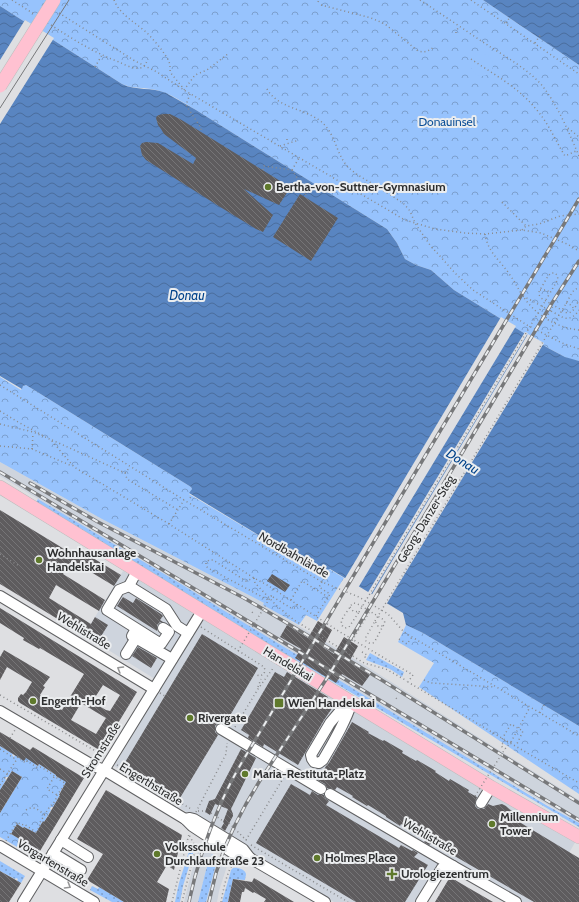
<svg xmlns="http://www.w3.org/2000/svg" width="579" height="902" font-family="Cabin,sans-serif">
<defs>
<pattern id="grass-dots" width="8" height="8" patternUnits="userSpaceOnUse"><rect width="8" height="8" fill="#97c3fd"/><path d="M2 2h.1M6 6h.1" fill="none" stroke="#7c9fcd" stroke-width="1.8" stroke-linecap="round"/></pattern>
<pattern id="park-crowns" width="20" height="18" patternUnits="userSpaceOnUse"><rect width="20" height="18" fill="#97c3fd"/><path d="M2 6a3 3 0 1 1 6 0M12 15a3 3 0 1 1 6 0" fill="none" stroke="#7c9fcd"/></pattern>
<pattern id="water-waves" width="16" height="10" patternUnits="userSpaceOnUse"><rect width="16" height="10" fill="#5985c1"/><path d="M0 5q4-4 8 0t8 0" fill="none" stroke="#4a6d9d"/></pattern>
<pattern id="building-back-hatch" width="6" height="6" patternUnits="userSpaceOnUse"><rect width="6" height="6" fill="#5e5c5e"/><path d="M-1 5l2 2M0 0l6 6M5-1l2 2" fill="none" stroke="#767577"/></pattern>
</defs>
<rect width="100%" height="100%" fill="#dedfe2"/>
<g fill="#ced4dd">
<path d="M0 462 102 519 264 603V605L366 666 467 730 579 800V823L462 754 0 476Z"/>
<path d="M123 571 577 839 541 902H520L444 858 416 902H334L218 832 114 766 163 684 84 635Z"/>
<path d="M200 846 212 854 206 870 198 902H184L192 870Z"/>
<path d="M218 857 228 863 219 891 217 902H206Z"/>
</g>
<g fill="url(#grass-dots)">
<path d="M38 499 181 584 223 610 546 805 579 823V827L272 646 36 502Z"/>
<path d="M370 653 404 672 402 677 390 669 366 660Z"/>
<path d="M191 845 193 847 194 850 183 886 180 902H175L179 883Z"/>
<path d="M212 854 218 857 206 902H198L206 870Z"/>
<path d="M0 861 25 876 21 883 17 881 18 879 16 878 15 879 0 871Z"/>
<path d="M63 862 79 874 76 878 77 881 79 882 78 883 57 871Z"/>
<path d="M233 868C237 867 245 869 246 874 246 876 245 878 245 880L233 879 228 902H222L230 874 231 870Z"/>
<path d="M92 886 98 889 99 887 124 902H112L90 890Z"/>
</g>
<g fill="url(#park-crowns)">
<path d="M0 0H483L579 65V361L572 360 565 357 548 348 454 290 431 270 416 265 405 259 397 243 387 229 196 110C184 103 170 93 156 90 144 87 133 89 122 84L0 6Z"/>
<path d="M0 377 21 390 23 386 26 385 191 487 192 489 189 494 316 570 329 569 344 578 317 621 306 615 299 625 263 605 264 603 102 519 0 462Z"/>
<path d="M406 625 423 633 579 726V794L419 687 434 663 398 642Z"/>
<path d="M0 746 13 754 12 755 14 757 15 755 26 757 36 763 35 764 38 766 39 764 56 775V776L58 778 59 776 67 781 59 794 60 795 53 807H51L50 809 51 810 44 822H42L37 834 24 827 23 828 17 824 11 834 40 851 36 858 0 837V813L22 777 12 771 8 777H6L5 779 6 780 0 790Z"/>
</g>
<circle fill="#97c3fd" cx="482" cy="65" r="11"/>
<g fill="url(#water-waves)">
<path d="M483 0H579V65Z"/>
<path d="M0 6 122 84C136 91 152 87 166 93L196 110 387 229 397 243 405 259 416 265 431 270 454 290 548 348 565 357 579 361V726L423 633 406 625 403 613 330 569 316 572V570L189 493 192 489 191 487 26 385 23 386 22 389 0 376Z"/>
</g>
<g fill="#dedfe2">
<path d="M25 20 54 38 0 124V60Z"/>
<path d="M501 317 516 326 358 588 344 580Z"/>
<path d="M525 332 528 333 370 596 367 594Z"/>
<path d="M528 334 544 343 386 605 371 596Z"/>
</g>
<g fill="url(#building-back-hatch)" fill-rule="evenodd">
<path d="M163 114H170L180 119 285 184 290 188 279 205 244 189 273 215 263 232 256 229 217 205 146 160 142 155 140 146 142 143 146 142 158 143 193 164 196 158 164 134 161 129 158 125 156 118 157 116 159 115Z"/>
<path d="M300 194 338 218 311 261 273 237Z"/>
<path d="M0 510 79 558 83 552 121 575 114 586 76 563V564L71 562 63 574 105 600 99 611 56 585 49 598 91 624 95 617 108 625 100 638 87 630 84 635 0 584Z"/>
<path d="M272 574 290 585 285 592 267 581Z"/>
<path d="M123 597 133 603 136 598 161 614 163 616 160 620 163 622H160L157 625V631L117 606Z"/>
<path d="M0 608 137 692 101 751 20 703 18 701V698L21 694 23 695 26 692 32 682 7 667 0 680V657L4 650 50 677 43 686 45 687 40 695 48 700V701L62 710 84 674 40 648 39 649 23 640 24 638 0 623ZM103 685 120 695 110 711 106 710 92 702ZM81 703 106 718 96 734 71 720Z"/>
<path d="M318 621 332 630 323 647 334 654 344 637 358 646 349 662 370 675 362 686 342 674 336 683 295 658 301 649 280 637 287 625 308 638Z"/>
<path d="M202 634 258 668 225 724 222 723H218L215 726V732L218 735 180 798 124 764Z"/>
<path d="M138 647 157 658 151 668 132 656Z"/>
<path d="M275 672 284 677 287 672 328 697 325 702 333 707 324 720 298 765 264 744 263 747 248 738 249 735 241 730Z"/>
<path d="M352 722 369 732 368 733 383 741 384 740 403 751 402 753 416 761 417 760 436 771 435 772 449 781 450 779 469 790 468 792 477 797 475 803V806L478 809H484L488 804 493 806 497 805 502 804 506 806 513 812 516 820 579 858V902H534L432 843 429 845 424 842 426 840 419 836 420 835 401 824 400 826 386 817V816L368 805 367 806 352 797 353 796 337 787 335 790 330 788H327L325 784 318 780 320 777 326 766 329 763Z"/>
<path d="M0 732 30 750 33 747 84 778 40 851 11 834 17 824 23 828 24 827 36 833 43 821 44 822 48 816 60 795H59L66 782 56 776V775L39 764 38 766 26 758 24 761 0 746Z"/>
<path d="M241 749 256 758 231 809 233 814V816L225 831 221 828 224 823 223 822 228 809 215 804 210 815 205 812 209 801 215 799Z"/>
<path d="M12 771 22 777 0 813V790Z"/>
<path d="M291 784 310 795 312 791 318 795H324L325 798 329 801 326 805 399 848 401 845 412 851 413 850 418 853 414 857 428 865 405 902H356L256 843Z"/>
<path d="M106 790 182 835 174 870 167 865 157 882 169 889 166 902H124L87 880 103 854 77 839Z"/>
<path d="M0 871 21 883 9 902H0Z"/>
<path d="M450 877 467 887 493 902H435Z"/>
<path d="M254 878 294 902H264L266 899 254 892 253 893 245 888 244 892H242L240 902H228L233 879 252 882Z"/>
</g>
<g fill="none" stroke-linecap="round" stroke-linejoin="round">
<defs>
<g id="minor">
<path d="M137 571 129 586 166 609 177 626 188 633"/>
<path d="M129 586 119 590 107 610 161 644 169 632 163 628"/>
<path d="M0 596 154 689"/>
<path d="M136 629 132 636 172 659"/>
<path d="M126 654 136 638"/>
<path d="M352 702C345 723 334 741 323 760L319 763 314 762 312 759 311 755 330 723 341 710Z"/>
<path d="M0 711 94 766 104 770 185 819 192 826 239 857 243 858H250"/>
<path d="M221 729 321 789"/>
<path d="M330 794 453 866 516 902"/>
<path d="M481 803 491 787"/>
<path d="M185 819 190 818 194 819 243 849 250 858 325 902"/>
<path d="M61 840 88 857"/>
<path d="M0 846 94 902"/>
<path d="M53 853 81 870"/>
<path d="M23 902 202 611"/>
<path d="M421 902 442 868 447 865 453 866"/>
</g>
<path id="major" d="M0 487 279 658 491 787 579 837"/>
</defs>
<use href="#minor" stroke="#606163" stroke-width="12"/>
<use href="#major" stroke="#bcbcbc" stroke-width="14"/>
<g stroke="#8a8b8d" stroke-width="1.5" stroke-dasharray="1 3" stroke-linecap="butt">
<path d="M12 0 34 14"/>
<path d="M114 0C120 15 135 22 147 33 152 38 157 44 161 49 167 58 171 61 170 72L183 88"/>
<path d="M420 0C443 15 466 31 489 46 506 57 531 71 544 88 559 108 569 133 579 156"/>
<path d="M471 0 579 74"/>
<path d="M318 2 319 0"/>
<path d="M321 5 371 18 385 24 418 51C425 53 428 51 434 47"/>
<path d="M59 13 135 61 157 72 184 90 405 220 435 229 465 233 485 234 522 230 541 233 567 244 579 251"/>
<path d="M506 23 510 17"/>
<path d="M51 25C74 40 93 52 119 62 125 65 133 69 140 68 145 67 146 63 148 59"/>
<path d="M456 33V32L459 26"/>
<path d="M535 43 541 34"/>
<path d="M471 59C493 74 518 87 535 108 548 122 555 140 565 156L576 151"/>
<path d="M95 67 102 55"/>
<path d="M267 89C278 108 302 108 319 120 336 132 335 153 348 167 354 173 361 177 368 181 380 189 393 196 404 204L410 211 415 223 421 232 430 245 455 273 473 290 527 325 562 343 579 349"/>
<path d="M184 90 195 75 207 70 229 53"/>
<path d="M190 94 186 105 201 128V131"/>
<path d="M568 128 579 137"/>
<path d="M287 139V143"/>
<path d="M280 146 299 140"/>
<path d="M263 170 264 166 292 170"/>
<path d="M292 170 306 192 305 197"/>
<path d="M292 170 299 158"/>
<path d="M502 202 526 226"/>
<path d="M522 230 526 226 539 224 560 216 579 214"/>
<path d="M485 234C488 253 500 260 510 275 515 282 518 289 523 296 535 315 557 328 579 330"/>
<path d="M540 290H547L550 293 558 279 557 275 555 273H551L548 276 540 290C538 293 539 295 541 298L567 313C574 313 576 305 579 300"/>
<path d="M523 296 564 318C571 319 575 316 579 310"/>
<path d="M567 302C570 297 572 289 579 288"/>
<path d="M566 303 571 305 574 309"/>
<path d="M546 318 553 306"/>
<path d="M0 385 184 500 322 582 359 597 388 614 404 632 412 637 579 736"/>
<path d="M0 411 18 422 51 440 74 467 169 524 254 578 267 585 340 632 413 675 408 682 505 740 579 783"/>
<path d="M0 424 33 432 45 437"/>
<path d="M52 440 125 473 127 479 178 510"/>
<path d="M0 446 32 449 72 466"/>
<path d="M32 449 33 433"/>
<path d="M125 473 130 467"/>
<path d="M190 498 192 495"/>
<path d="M169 524 184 500"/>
<path d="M258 539 260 536"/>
<path d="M0 554 19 566"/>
<path d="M296 563 298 560"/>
<path d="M254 578 255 583 276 605 294 620 364 663 386 669 407 681"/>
<path d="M254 578 246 581 213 560H209L206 563V566L208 568 268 600"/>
<path d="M273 597 291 608H295L297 604"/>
<path d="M291 600 302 581 328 597"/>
<path d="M350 607 353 611 359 612 349 627 345 628C336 623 346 614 350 607L352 604 354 603 360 605 384 620C385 622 385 624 383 626L375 641 373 643H369L366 641V637L375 621 378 626H383"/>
<path d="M252 612 254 614"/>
<path d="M316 616 330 594 319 587 322 582"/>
<path d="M201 627 264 667 265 670 264 674 260 676 257 675"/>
<path d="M323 627 326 623"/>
<path d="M399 639 407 644 412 637"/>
<path d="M350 644 370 611"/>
<path d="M362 652 367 655 365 657 364 656"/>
<path d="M424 680 431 683 495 687"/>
<path d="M258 687 261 679"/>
<path d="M160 693 165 696"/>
<path d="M0 695 104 756"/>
<path d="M396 698 398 700"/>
<path d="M540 713 544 705"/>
<path d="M235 727 258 689 274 667"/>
<path d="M10 738 15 730"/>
<path d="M502 739 511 724 523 731 516 746"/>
<path d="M505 740 501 746 505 749"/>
<path d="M511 742 530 707"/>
<path d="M0 749 14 758 17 757 26 763 27 761 38 768 41 767C50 772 56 778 65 783 63 788 60 791 57 795V797L53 804 50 806 39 824 40 826 36 832 24 824 22 825 17 822 6 841"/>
<path d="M117 765 191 809"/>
<path d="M0 769 8 774"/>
<path d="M54 777 47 789 57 795"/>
<path d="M0 785 17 759"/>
<path d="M26 810C34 805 38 810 45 815"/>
<path d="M198 811H205"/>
<path d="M196 812 226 754 227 743"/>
<path d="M211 813 223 821"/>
<path d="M229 823 246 840 284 777"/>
<path d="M440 840 445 844"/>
<path d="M251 845 348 902"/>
<path d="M172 902 189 834"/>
<path d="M182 902 195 851 194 844 189 835"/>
<path d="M221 902C223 891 227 870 234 863"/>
</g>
<use href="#minor" stroke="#fff" stroke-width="10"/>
<use href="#major" stroke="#ffc1d1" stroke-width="13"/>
<path stroke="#77787a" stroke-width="1" d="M0 108 69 0"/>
<defs>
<g id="rail">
<path d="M0 472 579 820"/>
<path d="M30 483 98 522 244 598 292 626 380 679 579 803"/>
<path d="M189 902C196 868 207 835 221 803 228 787 236 772 245 757L579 199"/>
<path d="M209 902 216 873 225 847 235 825 246 804 259 782 327 678 552 303 579 261"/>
</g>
</defs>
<use href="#rail" stroke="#77787a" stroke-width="3.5"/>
<use href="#rail" stroke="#ebedef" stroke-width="2" stroke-dasharray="6" stroke-linecap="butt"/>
<defs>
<path id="major-bridge" d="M0 86 54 0"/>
</defs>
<use href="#major-bridge" stroke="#bcbcbc" stroke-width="14" stroke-linecap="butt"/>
<g stroke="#8a8b8d" stroke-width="1.5" stroke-dasharray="1 3" stroke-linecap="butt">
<path d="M359 612 550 293"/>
<path d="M375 621 567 302"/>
<path d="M238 651 271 596 273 597"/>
<path d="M475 796 505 749 511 742"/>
</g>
<use href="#major-bridge" stroke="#ffc1d1" stroke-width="13"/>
</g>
<defs><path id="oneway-chevron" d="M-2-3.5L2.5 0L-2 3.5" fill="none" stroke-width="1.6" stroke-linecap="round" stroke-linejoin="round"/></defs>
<g stroke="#969697">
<use href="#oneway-chevron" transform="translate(120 669) rotate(-149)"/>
<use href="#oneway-chevron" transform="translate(68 886) rotate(31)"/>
</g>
<g fill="#5f792c" stroke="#ebedef" stroke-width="1.5">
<circle cx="268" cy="187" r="4"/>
<circle cx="39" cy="560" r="4"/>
<circle cx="33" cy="701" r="4"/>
<rect x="274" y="698" width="10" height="10" rx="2"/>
<circle cx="190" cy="718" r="4"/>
<circle cx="245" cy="774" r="4"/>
<circle cx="492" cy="824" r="4"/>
<circle cx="157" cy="854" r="4"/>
<circle cx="317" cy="858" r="4"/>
<path d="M390 868h4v4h4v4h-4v4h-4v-4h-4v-4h4z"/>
</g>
<g text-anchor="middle" stroke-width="4" stroke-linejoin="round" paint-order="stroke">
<g font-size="12" fill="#0d5098" stroke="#ebedef">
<text x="447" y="126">Donauinsel</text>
</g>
<g font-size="12" font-weight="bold" fill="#2d2e2f" stroke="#ebedef" text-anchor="start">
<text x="276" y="191">Bertha-von-Suttner-Gymnasium</text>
<text x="47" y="557">Wohnhausanlage<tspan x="47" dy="14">Handelskai</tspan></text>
<text x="41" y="705">Engerth-Hof</text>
<text x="288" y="707">Wien Handelskai</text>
<text x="198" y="722">Rivergate</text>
<text x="253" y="778">Maria-Restituta-Platz</text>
<text x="500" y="821">Millennium<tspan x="500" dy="14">Tower</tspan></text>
<text x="165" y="851">Volksschule<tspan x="165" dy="14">Durchlaufstraße 23</tspan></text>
<text x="325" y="862">Holmes Place</text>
<text x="401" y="878">Urologiezentrum</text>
</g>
<g font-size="12" fill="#2d2e2f" stroke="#ebedef">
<text transform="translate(426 519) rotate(-59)" y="4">Georg-Danzer-Steg</text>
<text transform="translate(294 555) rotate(30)" y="4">Nordbahnlände</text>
<text transform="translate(84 631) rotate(31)" y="4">Wehlistraße</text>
<text transform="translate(288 664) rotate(31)" y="4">Handelskai</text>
<text transform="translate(101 750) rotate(-58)" y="4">Stromstraße</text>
<text transform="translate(151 784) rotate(31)" y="4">Engerthstraße</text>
<text transform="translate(430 837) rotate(30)" y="4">Wehlistraße</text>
<text transform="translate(53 863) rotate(31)" y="4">Vorgartenstraße</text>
</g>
<g font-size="13" font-style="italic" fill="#01428a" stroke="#ebedef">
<text x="187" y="300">Donau</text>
<text transform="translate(463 461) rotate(32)" y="5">Donau</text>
</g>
</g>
</svg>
